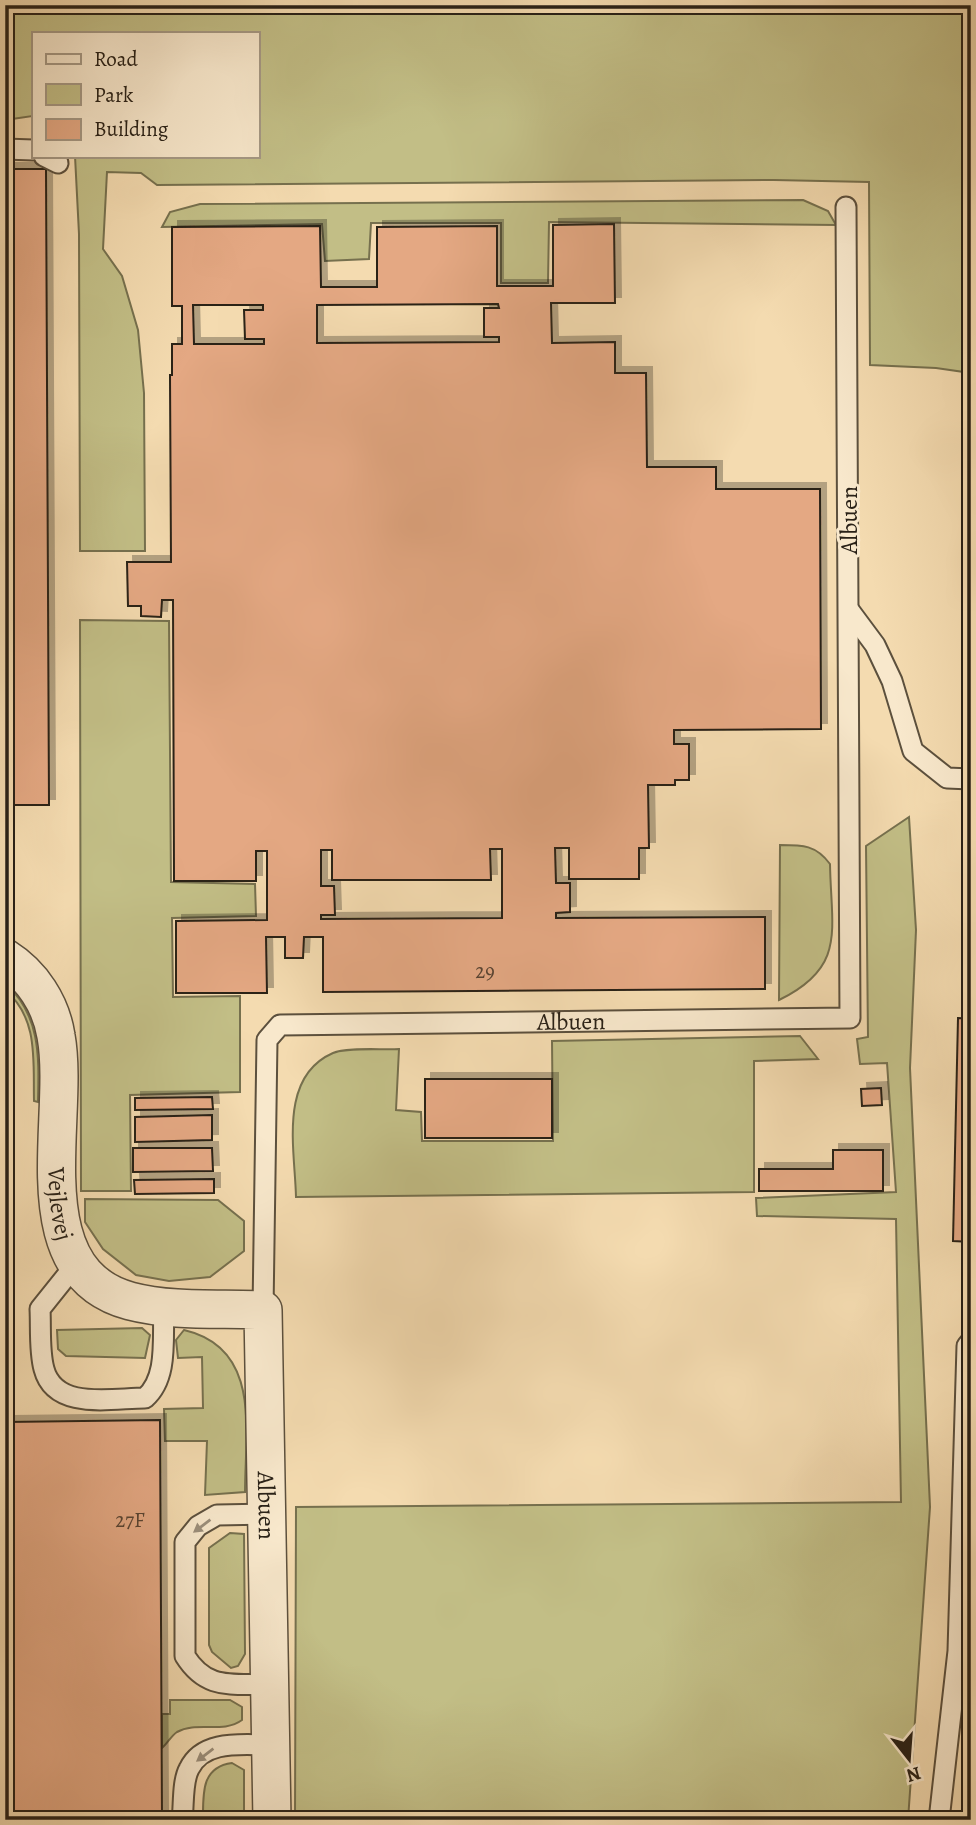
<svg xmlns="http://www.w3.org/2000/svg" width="976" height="1825" font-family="Alegreya,serif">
<defs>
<filter id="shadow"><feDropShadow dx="6" dy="-6" stdDeviation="0" flood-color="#0004"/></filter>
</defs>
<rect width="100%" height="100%" fill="#f4dbb0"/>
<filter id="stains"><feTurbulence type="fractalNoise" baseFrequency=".00286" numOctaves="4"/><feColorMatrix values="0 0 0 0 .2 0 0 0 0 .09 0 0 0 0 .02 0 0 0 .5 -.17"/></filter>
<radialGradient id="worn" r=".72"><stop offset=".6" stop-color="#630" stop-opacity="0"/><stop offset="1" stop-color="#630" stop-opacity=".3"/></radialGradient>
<g fill="#c2be86" stroke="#76704e" stroke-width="2">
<path d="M5 5H971V373L936 368 870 365 869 182 774 180 157 185 141 173 107 172 103 249 122 276 138 330 144 393 145 551H80L79 234 75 156H257V33H33V116L5 120Z"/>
<path d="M803 200 828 211 836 225 549 222 548 283H501V223H371L369 259 325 261 322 224 162 227 170 212 200 204Z"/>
<path d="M80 620 169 621 171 882 255 884 256 916 172 918 173 997 240 996V1092L130 1095 131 1191H81Z"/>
<path d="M909 817 916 930 910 1068 930 1507 908 1820H295L296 1507 901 1502 896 1219 757 1216 756 1198 896 1192 887 1063 860 1064 857 1039 868 1037 866 846Z"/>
<path d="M780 845C803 845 816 845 830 864 831 930 847 967 779 1000Z"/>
<path d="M5 983C41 1015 39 1057 38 1102L34 1101C33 1062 39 1018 5 990Z"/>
<path d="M800 1036 818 1059 754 1061V1192L296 1197C295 1150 278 1077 333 1053 346 1047 382 1050 399 1049L396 1110 421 1112 422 1141H553L552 1041Z"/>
<path d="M85 1199 218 1200 244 1221V1251L210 1277 169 1281 136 1275 103 1249 85 1222Z"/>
<path d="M142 1328 150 1335 145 1358 66 1356 58 1349 57 1330Z"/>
<path d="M184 1330C262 1348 245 1431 245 1492L205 1495 207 1441H165L164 1409 203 1408 202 1357 178 1358 176 1340Z"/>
<path d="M230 1533 244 1534 245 1654 238 1666 231 1668 212 1652 209 1645V1548Z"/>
<path d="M170 1700H230L242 1707V1720C223 1734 197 1721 177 1732 171 1736 167 1744 162 1748V1714H170Z"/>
<path d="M232 1763 244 1770V1820H203C203 1794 201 1767 232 1763Z"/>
</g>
<g fill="#e4a883" stroke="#292117" stroke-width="2" fill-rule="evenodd" filter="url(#shadow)">
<path d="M5 169H46L49 805H5Z"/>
<path d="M614 224 615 303H551L552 343 615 342V373H646L647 467H716V489H820L821 729 674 730V744H689V780H675V785H648L649 848H639V879H569V848H555L556 883H570V912L556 913V918L765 917V989L323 992V937H304L303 958H285V937H266L267 993H176V921L267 920V851H256V881H174L173 600H162L161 617 141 616V606H128L127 562H171L170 375H172V344H182V306H172V227L320 226 321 287H377V227L497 226V286H553V225ZM498 304 499 308H484V337H499V342L317 343V305ZM193 305H263V310H244L245 339H264V344H194ZM490 849H502V918L321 919V915H335L334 886H321V850H332V880H491Z"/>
<path d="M958 1018 971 1019V1242L953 1241Z"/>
<rect x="425" y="1079" width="127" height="59"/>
<path d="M881 1088 882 1105 862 1106 861 1089Z"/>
<path d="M212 1097 213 1109 135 1110V1098Z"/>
<path d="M212 1115V1140L135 1142V1117Z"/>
<path d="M133 1148H212L213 1171 133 1172Z"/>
<path d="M833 1150H883V1191H759V1169H833Z"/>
<path d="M214 1179V1193L135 1194 134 1180Z"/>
<path d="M5 1320 6 1422 160 1420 162 1820H5Z"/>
</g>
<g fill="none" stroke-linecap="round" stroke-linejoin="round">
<defs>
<g id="lane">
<path d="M5 149 33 150"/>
<path d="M44 156 58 163"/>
<path d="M849 610 875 645 892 681 913 751 947 778 971 779"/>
<path d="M76 1264 40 1309C41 1328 39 1351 44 1369 55 1411 112 1398 145 1398 169 1377 162 1337 164 1306"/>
<path id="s1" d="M263 1310 267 1040 280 1025 850 1018 846 207"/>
<path d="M267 1514 217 1515 198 1526 185 1542V1656C207 1691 232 1683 269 1685"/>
<path d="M182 1820C184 1806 182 1782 189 1769 203 1739 243 1745 270 1745"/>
<path d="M939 1820 958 1651 967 1346 971 1341"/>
</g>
<g id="street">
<path id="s2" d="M5 958C32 975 51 1004 56 1036 71 1118 19 1271 130 1301 172 1312 220 1308 263 1310L272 1820"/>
</g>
</defs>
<use href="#lane" stroke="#5c503d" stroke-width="23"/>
<use href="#street" stroke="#5c503d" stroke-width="40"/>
<use href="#lane" stroke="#f8e8cc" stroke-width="19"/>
<use href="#street" stroke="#f8e8cc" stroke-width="37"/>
</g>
<defs><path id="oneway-solid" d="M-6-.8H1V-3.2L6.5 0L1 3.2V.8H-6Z" transform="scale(1.75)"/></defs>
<g fill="#9b8e7b">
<use href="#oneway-solid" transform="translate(202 1526) rotate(143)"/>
<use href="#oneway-solid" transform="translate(205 1755) rotate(143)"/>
</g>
<g text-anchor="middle" stroke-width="6" stroke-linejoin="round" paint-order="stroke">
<g font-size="21" fill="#584332">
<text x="485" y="978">29</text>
<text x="130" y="1527">27F</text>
</g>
<g font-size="24" fill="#292117" stroke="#f8e8cc">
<text transform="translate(849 520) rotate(-90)" y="8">Albuen</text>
<text dy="8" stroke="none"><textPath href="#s1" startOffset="581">Albuen</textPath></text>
<text dy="8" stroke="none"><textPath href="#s2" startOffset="264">Vejlevej</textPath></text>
<text dy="8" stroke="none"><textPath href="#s2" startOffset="723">Albuen</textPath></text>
</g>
</g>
<rect width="976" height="1825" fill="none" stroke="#f4dbb0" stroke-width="28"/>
<rect x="7" y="7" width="962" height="1811" fill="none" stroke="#292117" stroke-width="3.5"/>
<rect x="14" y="14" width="948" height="1797" fill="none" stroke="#292117" stroke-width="2"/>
<rect x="32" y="32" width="228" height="126" fill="#f8e8cc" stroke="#a59884" stroke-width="2"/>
<rect x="46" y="54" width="35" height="10" fill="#f8e8cc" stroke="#a59884" stroke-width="2"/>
<text x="94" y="66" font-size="21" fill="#292117">Road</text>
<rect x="46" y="84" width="35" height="21" fill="#c2be86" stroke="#a59884" stroke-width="2"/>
<text x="94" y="102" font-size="21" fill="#292117">Park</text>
<rect x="46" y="119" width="35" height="21" fill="#e4a883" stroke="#a59884" stroke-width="2"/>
<text x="94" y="136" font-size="21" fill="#292117">Building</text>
<g transform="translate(909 1759) rotate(163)" stroke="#f8e8cc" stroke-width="5" paint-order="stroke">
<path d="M0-5L12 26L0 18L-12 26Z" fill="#292117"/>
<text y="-10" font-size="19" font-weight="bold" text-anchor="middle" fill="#292117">N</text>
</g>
<rect width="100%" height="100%" filter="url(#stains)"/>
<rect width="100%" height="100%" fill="url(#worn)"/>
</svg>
